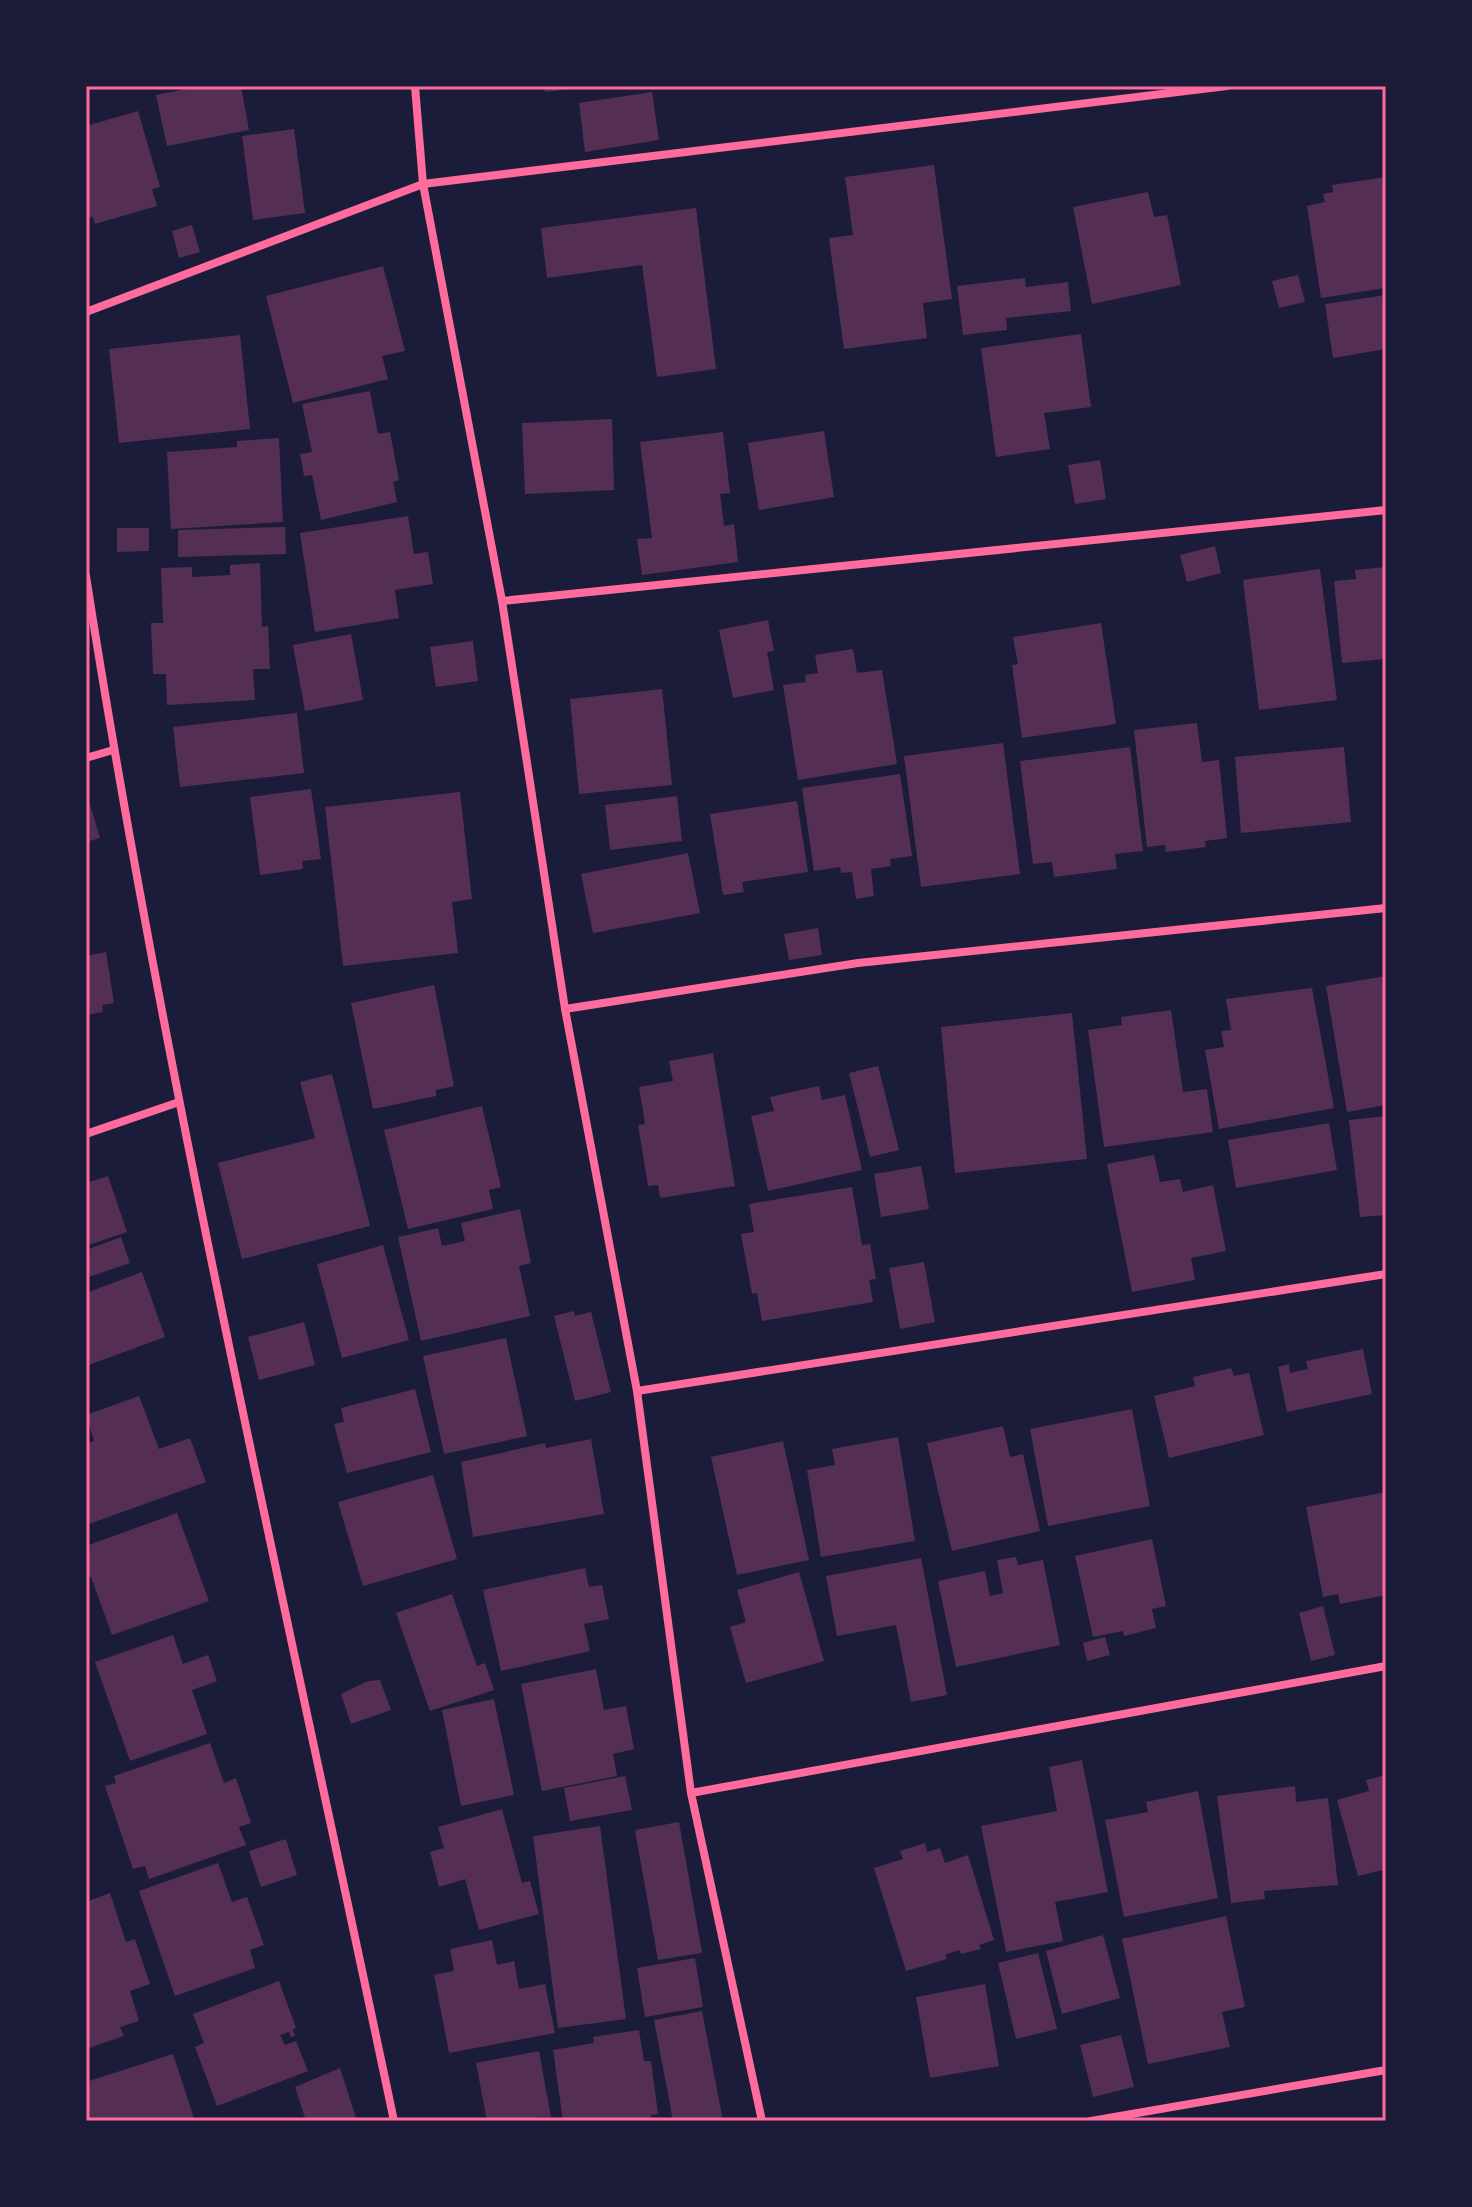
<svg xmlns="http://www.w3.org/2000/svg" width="1472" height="2207" font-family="Rubik,sans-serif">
<rect width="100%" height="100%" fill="#1b1b3a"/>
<g fill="#542f53">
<path d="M201 86H241L249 130 167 146 156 95Z"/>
<path d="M544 86H577V88L545 92Z"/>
<path d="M652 92 659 140 585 152 579 103Z"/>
<path d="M138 111 160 187 152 189 157 206 95 224 93 217 86 218V126Z"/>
<path d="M294 129 305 213 253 220 242 136Z"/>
<path d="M934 165 952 299 923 303 927 338 844 349 829 238 853 235 845 177Z"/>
<path d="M1386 177V288L1321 298 1307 206 1325 202 1323 194 1333 192 1332 185Z"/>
<path d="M1148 192 1154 217 1167 215 1181 285 1092 304 1073 207Z"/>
<path d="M696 208 716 369 657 377 642 265 547 278 541 228Z"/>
<path d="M192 225 200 252 179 258 172 231Z"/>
<path d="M383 266 405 351 382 356 388 379 293 403 266 296Z"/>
<path d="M1298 275 1305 302 1279 308 1272 281Z"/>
<path d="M1025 278 1026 287 1068 282 1071 311 1006 318 1007 330 963 335 957 286Z"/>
<path d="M1386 295V349L1333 358 1325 304Z"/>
<path d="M1081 334 1091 407 1044 413 1050 449 996 457 981 348Z"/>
<path d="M240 335 250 429 119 443 109 349Z"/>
<path d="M370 391 378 434 390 432 399 480 393 482 397 502 321 520 312 475 304 476 300 454 312 452 302 404Z"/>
<path d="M612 419 614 490 525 494 522 423Z"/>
<path d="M824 431 834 497 759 510 748 443Z"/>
<path d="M723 432 730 493 720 494 724 526 734 524 738 562 642 575 637 539 652 538 640 442Z"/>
<path d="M279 438 283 522 171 529 167 452 237 447V441Z"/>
<path d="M1100 460 1106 499 1075 504 1068 465Z"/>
<path d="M408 516 414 554 428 552 433 584 395 590 399 618 315 632 300 533Z"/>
<path d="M285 527 286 554 178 557V530Z"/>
<path d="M117 528H149V551L117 552Z"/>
<path d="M1215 546 1221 573 1187 582 1180 555Z"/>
<path d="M260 563 262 627 268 626 270 669H253L255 700 167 705 166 674H153L151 623H163L161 568 192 567V577L230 575V565Z"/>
<path d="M1386 567V659L1342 663 1334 581 1356 579 1355 570Z"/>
<path d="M1320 569 1337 700 1259 710 1243 580Z"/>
<path d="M768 620 774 651 767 652 774 690 733 698 719 630Z"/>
<path d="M1101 623 1116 724 1022 738 1012 665 1018 664 1013 637Z"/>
<path d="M351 634 363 700 305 711 293 645Z"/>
<path d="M473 641 478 681 436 687 430 647Z"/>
<path d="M853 649 857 673 882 670 897 764 798 780 783 685 806 682 805 675 818 673 815 655Z"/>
<path d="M662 689 672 785 579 794 570 699Z"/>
<path d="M297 713 304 773 180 787 173 727Z"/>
<path d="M1197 723 1202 762 1219 760 1227 838 1205 841 1206 847 1166 852 1165 845 1147 847 1134 730Z"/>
<path d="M1003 743 1020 874 921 887 904 756Z"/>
<path d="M1130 747 1143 851 1115 854 1117 869 1054 877 1052 862 1033 864 1020 761Z"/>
<path d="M1344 747 1351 822 1241 833 1235 757Z"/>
<path d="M900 774 912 856 890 859 891 866 871 869 874 896 856 899 852 872 841 873 840 867 814 871 802 788Z"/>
<path d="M311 789 321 859 302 861 303 869 260 875 250 797Z"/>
<path d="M86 791 100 838 86 842Z"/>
<path d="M460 792 472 899 452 902 458 953 343 966 325 807Z"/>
<path d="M677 796 682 841 610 850 605 805Z"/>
<path d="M797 801 808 872 742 882 744 892 723 895 710 814Z"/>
<path d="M688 853 700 913 593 933 581 874Z"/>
<path d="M818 928 822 955 789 960 784 934Z"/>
<path d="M106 952 114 1003 102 1005 103 1012 86 1015V956Z"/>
<path d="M1386 976V1105L1347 1112 1326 986Z"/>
<path d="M434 985 454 1086 436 1090V1096L373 1109 351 1003Z"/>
<path d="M1312 988 1334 1108 1219 1129 1205 1050 1224 1047 1221 1031 1231 1030 1226 999Z"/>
<path d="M1171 1010 1183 1092 1207 1089 1213 1132 1104 1147 1088 1030 1122 1025 1121 1017Z"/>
<path d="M1072 1013 1087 1159 955 1173 941 1027Z"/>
<path d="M713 1053 735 1186 660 1198 658 1185 648 1186 638 1125 645 1124 639 1087 673 1081 669 1061Z"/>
<path d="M878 1066 899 1150 870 1157 849 1073Z"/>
<path d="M332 1074 370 1226 242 1259 218 1163 315 1138 300 1082Z"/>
<path d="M819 1086 822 1100 845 1095 862 1170 768 1191 751 1116 774 1111 770 1097Z"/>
<path d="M482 1106 501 1187 489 1190 493 1209 408 1229 384 1130Z"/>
<path d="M1386 1116V1215L1360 1217 1349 1120Z"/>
<path d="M1329 1123 1337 1170 1236 1188 1228 1140Z"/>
<path d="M1154 1155 1160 1182 1180 1179 1183 1192 1213 1185 1226 1251 1191 1258 1195 1280 1132 1292 1107 1164Z"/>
<path d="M921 1166 929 1209 881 1217 874 1174Z"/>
<path d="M108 1176 127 1232 86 1246V1183Z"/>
<path d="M852 1187 862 1245 870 1244 876 1279 869 1280 873 1302 762 1321 757 1293 752 1294 741 1234 754 1232 749 1204Z"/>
<path d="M520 1209 531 1263 519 1266 530 1316 421 1341 398 1237 438 1228 442 1246 465 1241 461 1223Z"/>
<path d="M121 1237 130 1263 86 1278V1250Z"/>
<path d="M383 1245 409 1340 342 1358 317 1264Z"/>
<path d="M924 1262 935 1322 900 1329 889 1268Z"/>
<path d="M142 1272 165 1337 86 1366V1293Z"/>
<path d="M574 1311 575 1316 591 1312 611 1392 575 1401 554 1316Z"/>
<path d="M304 1322 315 1365 259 1380 248 1337Z"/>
<path d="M506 1338 527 1436 444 1454 423 1356Z"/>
<path d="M1363 1349 1372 1394 1287 1412 1278 1367 1289 1364 1290 1373 1308 1369 1306 1361Z"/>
<path d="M1231 1368 1234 1376 1249 1373 1264 1435 1169 1458 1154 1396 1195 1386 1193 1377Z"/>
<path d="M415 1389 431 1452 347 1473 334 1424 344 1422 341 1408Z"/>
<path d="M139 1396 159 1449 190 1438 206 1482 86 1525V1444L94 1441 86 1415Z"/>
<path d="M1132 1409 1150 1506 1048 1526 1030 1429Z"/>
<path d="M1003 1426 1010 1457 1023 1454 1040 1531 952 1551 927 1443Z"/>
<path d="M898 1437 915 1541 821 1557 807 1470 835 1465 832 1449Z"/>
<path d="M591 1439 604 1514 473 1537 461 1462 545 1443 546 1448Z"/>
<path d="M783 1441 809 1560 737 1575 711 1457Z"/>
<path d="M433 1475 457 1559 363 1586 338 1502Z"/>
<path d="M1386 1492V1595L1340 1604 1338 1594 1323 1597 1306 1507Z"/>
<path d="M177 1513 209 1601 112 1635 91 1577 86 1578V1546Z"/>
<path d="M1152 1539 1166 1606 1152 1609 1156 1628 1124 1636 1123 1631 1093 1637 1075 1556Z"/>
<path d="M1016 1557 1018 1565 1043 1560 1060 1645 956 1667 938 1581 985 1571 990 1596 1003 1593 997 1560Z"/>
<path d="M921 1558 947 1695 911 1702 896 1625 837 1636 826 1576Z"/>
<path d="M585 1568 589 1587 602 1585 609 1619 584 1624 590 1651 501 1671 483 1590Z"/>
<path d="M799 1572 824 1661 746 1683 730 1627 746 1622 737 1590Z"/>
<path d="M452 1594 477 1666 485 1663 494 1690 430 1711 396 1613Z"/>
<path d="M1323 1606 1335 1655 1311 1661 1299 1613Z"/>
<path d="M173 1635 183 1664 208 1655 217 1681 192 1690 207 1734 130 1761 95 1662Z"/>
<path d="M1105 1637 1110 1655 1087 1661 1083 1643Z"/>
<path d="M596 1669 604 1710 626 1706 634 1749 613 1754 617 1776 542 1791 521 1684Z"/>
<path d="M380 1680 391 1710 351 1724 341 1694 368 1681Z"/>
<path d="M494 1699 514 1795 461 1806 442 1710Z"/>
<path d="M210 1743 224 1783 236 1778 251 1823 239 1827 246 1845 149 1879 145 1866 133 1869 105 1786 116 1783 114 1776Z"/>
<path d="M1082 1760 1108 1892 1055 1902 1063 1941 1006 1952 981 1826 1057 1811 1049 1767Z"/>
<path d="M1386 1775V1869L1358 1876 1337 1800 1369 1791 1366 1780Z"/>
<path d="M625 1776 632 1810 570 1821 564 1788Z"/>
<path d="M1295 1786 1296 1802 1328 1798 1338 1885 1264 1891 1265 1899 1231 1903 1217 1796Z"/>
<path d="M1198 1791 1218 1898 1124 1917 1105 1820 1148 1812 1146 1802Z"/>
<path d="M502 1809 522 1883 530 1881 539 1914 479 1930 465 1879 439 1887 430 1852 444 1848 438 1827Z"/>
<path d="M679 1822 702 1953 658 1960 635 1830Z"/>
<path d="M600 1826 626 2019 558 2028 533 1836Z"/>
<path d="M286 1839 297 1875 261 1887 249 1851Z"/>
<path d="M925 1843 927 1852 940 1848 945 1863 968 1855 994 1940 979 1945 981 1949 961 1954 959 1950 945 1955 947 1959 906 1971 874 1868 903 1859 900 1851Z"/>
<path d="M218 1863 232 1902 247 1897 264 1945 250 1950 255 1968 175 1996 139 1891Z"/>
<path d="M110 1893 126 1942 135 1939 150 1984 130 1991 139 2021 120 2027 124 2036 86 2049V1902Z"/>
<path d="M1226 1916 1245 2007 1222 2012 1230 2047 1148 2064 1122 1939Z"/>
<path d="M1103 1935 1120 1998 1062 2014 1046 1951Z"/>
<path d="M492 1940 497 1965 514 1961 519 1989 545 1984 555 2033 449 2053 434 1975 454 1971 450 1949Z"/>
<path d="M1038 1953 1057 2029 1016 2039 998 1963Z"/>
<path d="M695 1958 703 2007 645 2017 637 1968Z"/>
<path d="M279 1981 296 2028 293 2029 295 2036 291 2037 289 2032 280 2035 285 2045 296 2041 308 2071 217 2106 195 2047 204 2043 193 2014Z"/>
<path d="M985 1984 999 2066 930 2078 916 1997Z"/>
<path d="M702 2011 723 2121H673L654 2020Z"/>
<path d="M639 2030 644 2061H651L658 2114 651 2115 652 2121H563L553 2050 594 2043 593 2037Z"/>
<path d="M1121 2035 1134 2087 1093 2097 1080 2045Z"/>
<path d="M539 2051 551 2117 487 2121 476 2063Z"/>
<path d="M173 2054 195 2121H86V2082Z"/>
<path d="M340 2068 357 2121H306L295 2087Z"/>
</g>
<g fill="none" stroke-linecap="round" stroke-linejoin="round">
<g stroke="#ff6b9d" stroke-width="8">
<path d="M415 86 423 184 502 601 565 1009 637 1391 691 1793"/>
<path d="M86 312 423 184 1227 86"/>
<path d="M86 576C167 1095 286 1607 394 2121"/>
<path d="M502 601 1386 510"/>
<path d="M86 758 113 750"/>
<path d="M565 1009 858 963 1386 908"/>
<path d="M86 1134 179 1102"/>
<path d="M637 1391 1386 1274"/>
<path d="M762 2121 691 1793 1386 1666"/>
<path d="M1091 2121 1386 2070"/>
</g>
</g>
<rect width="1472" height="2207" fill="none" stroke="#1b1b3a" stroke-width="176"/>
<rect x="88" y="88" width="1296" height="2031" fill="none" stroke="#ff6b9d" stroke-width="3"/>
</svg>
